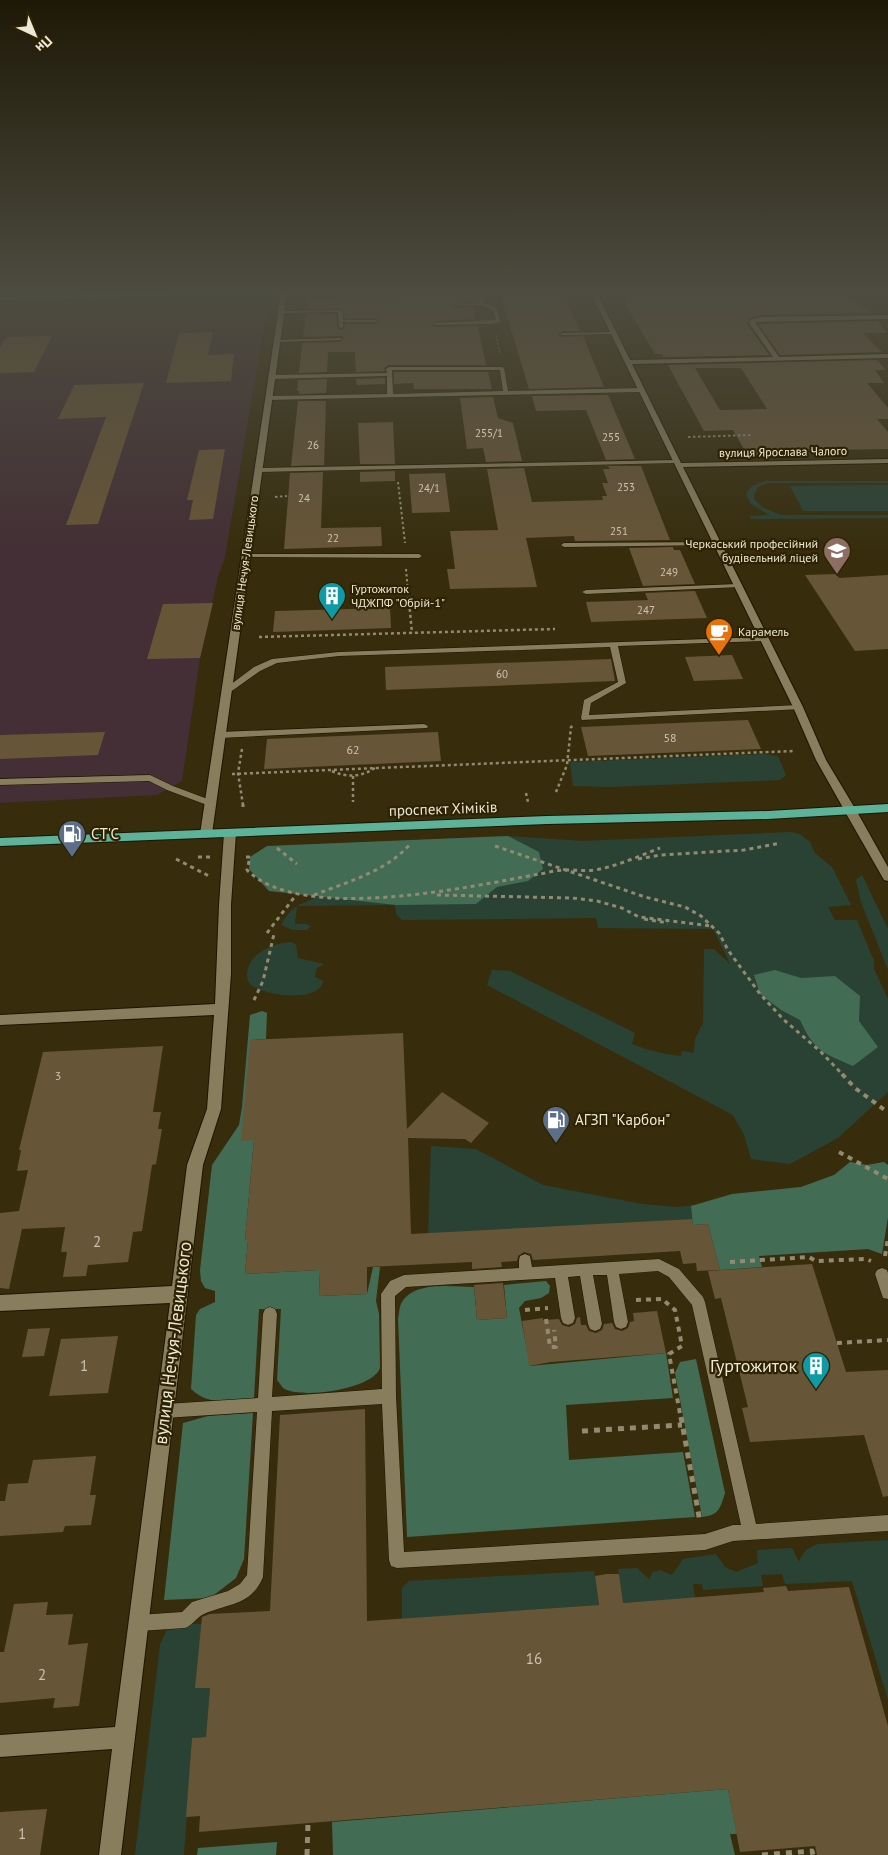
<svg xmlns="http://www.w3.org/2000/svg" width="888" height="1855" font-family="'PT Sans',sans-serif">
<rect width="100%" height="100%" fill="#372d0d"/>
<path fill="#432f35" d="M269 298 225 557 218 577 200 658 182 781 157 795 0 803V302Z"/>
<g fill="#2a4234">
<path d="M0 293H149L0 296Z"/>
<path d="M765 481H888V483H768L758 487 754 495V499L762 507 781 515H888V518L751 519 749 516 769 515 751 504 746 494 752 486Z"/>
<path d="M888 485V511H803L790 486Z"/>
<path d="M764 754 778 756 786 775 780 780 609 787 573 786 570 762Z"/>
<path d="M790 832 800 834 810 842 815 853 832 867 851 905 828 907 835 920H857L874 961V969L888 999V1092L838 1138 790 1164 751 1159 744 1135 733 1115 487 985 492 970 510 971 635 1033 632 1044C648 1050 663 1054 681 1056L682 1051 694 1053 695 1039 703 1023 704 949H714L730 964 713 929 598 928 596 918 402 920 396 914 395 905 297 906 295 924H306L311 926 307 930H293L281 925C295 901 299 907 320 895L250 857 267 846H275L508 836 583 841Z"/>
<path d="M862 875 888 929V970L861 902 856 880Z"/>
<path d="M292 942 296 945 298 958 324 964 316 969 315 977 323 981C320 1003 264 996 251 985 248 982 247 979 247 975 248 953 273 943 292 942Z"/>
<path d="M431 1146 476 1149 543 1185 642 1204 677 1207 704 1204 732 1194 801 1187 834 1175 850 1162 867 1165 884 1162 888 1165V1217L882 1254 868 1249 759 1256 762 1267 720 1270 708 1224 693 1225 691 1219 428 1234Z"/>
<path d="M888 1540V1700L852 1581 785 1584 782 1574 761 1575 763 1586 703 1590 702 1584H693L695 1598 623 1603 618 1569 637 1568 649 1579 653 1572 660 1570 672 1575 683 1559 716 1554 725 1567 736 1572 758 1563 757 1550 792 1548 799 1562C803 1552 807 1548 818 1544Z"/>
<path d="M594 1571 599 1605 402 1619V1588L409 1581Z"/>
<path d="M169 1624H202L196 1688H210L206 1737 192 1738 184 1855H135L160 1645Z"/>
</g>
<g fill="#436c55">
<path d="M508 836 539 852 543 869 528 881 497 887 476 904 396 905 269 891 249 869 250 857 267 846Z"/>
<path d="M775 970 801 978 835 976 860 996 859 1021 878 1047 853 1066C823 1053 814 1051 800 1020L781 1010 760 994 754 975Z"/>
<path d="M262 1011 267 1013 266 1039 250 1040 254 1140 245 1240H248L245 1274 320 1270 319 1296 367 1294 373 1267H380L376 1301 379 1314 380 1368C373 1389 303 1399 285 1389 282 1388 280 1383 277 1380L281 1309H259L254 1398C229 1400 210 1407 191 1389L196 1315 200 1309 215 1302V1291L205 1288 201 1281 200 1270 212 1165 239 1125 242 1107 250 1015Z"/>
<path d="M850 1162 867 1165 884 1162 888 1165V1217L882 1254 868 1249 759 1256 762 1267 720 1270 708 1224 693 1225 691 1206 732 1194 801 1187 834 1175Z"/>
<path d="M546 1281 550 1286 549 1293 541 1298 525 1301 519 1308 530 1366 666 1353 673 1398 566 1405 569 1460 683 1452 695 1517 407 1537 398 1319C399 1315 399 1308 401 1304 413 1280 453 1287 474 1287L477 1320 507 1318 504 1285Z"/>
<path d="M696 1359 725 1493C720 1509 719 1515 702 1517L675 1373 680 1362Z"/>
<path d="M253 1413 244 1559 236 1578 210 1598 164 1600 183 1423 208 1416Z"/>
<path d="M728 1789 737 1834H730L735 1855H333L332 1822Z"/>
<path d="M277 1842 276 1855H197L198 1848Z"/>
</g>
<g fill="#675538" fill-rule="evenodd">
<path d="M622 293H842L873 313 761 315 750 318 747 324 769 355 663 357 662 354H655L625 304H628Z"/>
<path d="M471 294 473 302 454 303 452 305 456 308 474 307 476 319 436 321 432 325 434 327 478 326 486 365H389L384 368 385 371 356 372 355 352H328L327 372 299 373 302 343 340 342 344 338 342 336 303 337 306 314H336L337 327 340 330 344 329 345 324H376L380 322 376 318H345L344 312 339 308 307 309 308 299Z"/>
<path d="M564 295 580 331H562L558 335 562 337 583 336 604 387 529 389 501 296Z"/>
<path d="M878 321 887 333H863L882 352 780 355 758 324Z"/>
<path d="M213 332 208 355 234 354 231 381 166 383 179 333Z"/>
<path d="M52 336 34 372 0 373V348L6 337Z"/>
<path d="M877 360 886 370H875L884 383H867L888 408V419H877L888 432V449L771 451 774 456H748L733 430 704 431 668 365ZM695 368H741L767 409 720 410Z"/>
<path d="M394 372H488L492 389H414L413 383 394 384Z"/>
<path d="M385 378V384L357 385 356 379Z"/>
<path d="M327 379 326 393 299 394V391H297L298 380Z"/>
<path d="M144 383 98 524 66 525 106 417 58 419 74 385Z"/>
<path d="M608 395 635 459 606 460 586 410 536 411 532 396Z"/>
<path d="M493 397 498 418 513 423 522 461 486 462 483 448 467 449 460 398Z"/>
<path d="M298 401H326L324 465 291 466Z"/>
<path d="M393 422 395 464H360L358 423Z"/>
<path d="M225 449 213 519 189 520 193 500H187L199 450Z"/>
<path d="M608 466H641L670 540 575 541 574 536 526 538 537 587 450 589 447 569H455L450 531 498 530 487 469 524 468 532 502 603 500 602 496H607L602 483H608L603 469H610Z"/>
<path d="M395 471V481L360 482V472Z"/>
<path d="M323 472 321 528 381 527 382 546 284 549 290 473Z"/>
<path d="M445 473 450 512 412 513 409 474Z"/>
<path d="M673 547 674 550H680L695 584 643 586 629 548Z"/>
<path d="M836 574 839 578 888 575V649L855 651 805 575Z"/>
<path d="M695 591 707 618 591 622 586 602 648 600 645 593Z"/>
<path d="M213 603 200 658 147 659 163 604Z"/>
<path d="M390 608 391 628 273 632 275 611Z"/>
<path d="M732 655 743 679 694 681 685 657Z"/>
<path d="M611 659 615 681 386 690 385 667Z"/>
<path d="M748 720 761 749 588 756 581 727Z"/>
<path d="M105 732 98 755 0 759V735Z"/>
<path d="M438 732 441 761 264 769 267 739Z"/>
<path d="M403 1033 407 1129 442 1092 489 1123 471 1143 465 1139 408 1138 411 1234 692 1219 693 1225 708 1224 720 1270 697 1271 696 1263 683 1264 680 1251 533 1260 531 1254 524 1252 518 1256 517 1261 501 1262 502 1267 472 1269V1262L367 1267V1294L319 1296 320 1270 245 1274 248 1240H245L254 1140 241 1141 250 1040Z"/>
<path d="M163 1046 153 1112H161L158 1129H162L156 1164 152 1165 142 1231 133 1232 128 1262 88 1265 86 1276 63 1277 67 1252H61L65 1227 22 1229 9 1289 0 1288V1213L19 1211 28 1170 17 1171 21 1150H19L43 1052Z"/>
<path d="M812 1264 846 1372 888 1370V1496L883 1497 864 1435 750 1442 742 1408 748 1407 721 1298 715 1299 708 1271Z"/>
<path d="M503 1283 507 1318 477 1320 474 1285Z"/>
<path d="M657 1311 666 1353 551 1362 529 1366 522 1321 543 1318V1320L559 1319 562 1325 569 1327 575 1324 577 1318 580 1317 581 1325H586L589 1331 596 1333 602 1330 604 1324 612 1323 615 1329 622 1331 628 1328 630 1322 634 1321 633 1313Z"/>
<path d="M50 1328 44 1356 22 1357 28 1329Z"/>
<path d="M118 1336 108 1393 49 1396 61 1339Z"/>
<path d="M365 1409 367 1621 599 1605 595 1576 607 1574H619L623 1603 764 1592 763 1588 786 1586 788 1591 849 1587 888 1726V1855H817L815 1846 740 1852 728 1789 199 1832 200 1816 186 1817 192 1738 206 1737 210 1688H195L202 1617 210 1614 270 1611 280 1415Z"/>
<path d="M96 1456 90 1495H96L91 1525 65 1526 63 1532 0 1536V1501H5L8 1484 28 1483 33 1460Z"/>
<path d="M48 1602 46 1615 73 1614 68 1645 88 1643 79 1706 53 1708 55 1698 0 1703V1652H4L14 1604Z"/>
<path d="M47 1809 40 1855H0V1812Z"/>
</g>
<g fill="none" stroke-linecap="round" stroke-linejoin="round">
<defs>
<g id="lane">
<path d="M478 293H482L484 303 497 308 500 322 490 324 434 325 436 323 496 320 493 310 481 305 456 306 454 305 480 303Z"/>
<path d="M339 310 343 313V320H376L378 321 376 322H343V327L341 328 339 327 338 312 282 313 280 312 282 311Z"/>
<path d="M615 332 613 334 562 335 560 334 562 333Z"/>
<path d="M342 338 340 340 278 342 276 341 278 340Z"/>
<path d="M389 367H502L504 368 508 391 641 388 644 390 641 392 269 400 266 398 269 396 387 394V376L272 379 269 377 272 375 387 373 386 369ZM392 370H500L503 391 393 394Z"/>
<path d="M678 460V462L676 463 259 472 256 470 259 468Z"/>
<path d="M718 542 719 543 716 545 564 547 561 545 564 543Z"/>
<path d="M246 554H419L422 556 419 558 244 557V555Z"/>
<path d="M738 584 741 586 740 587 586 594 582 592 586 590Z"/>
<path d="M764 637 768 639 767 641 618 646 626 683 591 703 589 715 798 705 802 707 801 709 582 720 581 718 584 700 618 682 610 647 339 656 277 663 260 671 229 693H223L222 691 254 667 272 659 339 652Z"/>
<path d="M424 724 428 726 427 728 220 738 216 735 220 732Z"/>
<path d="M150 775 173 786 213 801 214 803 213 805H207L167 790 149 781 0 785V779Z"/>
<path d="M525 1254 530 1256 532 1267 659 1259 679 1269 703 1297 705 1302 756 1524 888 1515V1531L733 1541 705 1550 397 1568 391 1566 389 1560 382 1404 272 1411 263 1577C251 1606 229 1603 204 1614 197 1617 193 1625 185 1628L139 1631 133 1629 131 1623 133 1617 139 1615 182 1612 192 1602 228 1591 240 1584 247 1575 257 1412 165 1418 160 1416 158 1411 160 1406 165 1404 258 1398 263 1314 265 1309 270 1307 275 1309 277 1314 272 1397 382 1389 381 1294 390 1281 404 1275 519 1268V1260L520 1256ZM658 1271 669 1277 692 1305 741 1525H733L705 1534 404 1552 396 1396 395 1296 406 1287 555 1278 561 1318 563 1323 568 1325 573 1323 575 1318 568 1277 580 1276 588 1324 590 1329 595 1331 600 1329 602 1324 593 1275H607L614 1322 616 1327 621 1329 626 1327 628 1322 619 1274Z"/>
<path d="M882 1268 887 1270 888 1273V1299L883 1298 875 1274 877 1270Z"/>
</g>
<g id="street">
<path d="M162 293H250L0 300V296Z"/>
<path d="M281 293H287L212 834 206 838 200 834Z"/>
<path d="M591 293H597L630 360 773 357 749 323 750 320 761 317 888 315V319L755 322 779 357 888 354V358L632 364 681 463 888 459V463L683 467 803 707 826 760 856 810 854 813H846L816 760 793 707Z"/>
<path d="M230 829 236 833 231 905V974L221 1109 203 1165 121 1855H99L112 1749 0 1757V1735L115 1727 170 1303 0 1311V1295L172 1286 187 1165 207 1109 214 1015 0 1025V1015L215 1004 219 905 224 833Z"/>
</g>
<path id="secondary" d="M850 806 856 810 888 867V881L884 880 844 810Z"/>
<path id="primary" d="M888 804V812L768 819 547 824 0 846V838L547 816 768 811Z"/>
</defs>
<use href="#lane" stroke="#1d1501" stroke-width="1"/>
<use href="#street" stroke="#1d1501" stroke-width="2"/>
<use href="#secondary" stroke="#1d1501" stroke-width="2"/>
<use href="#primary" stroke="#1d1501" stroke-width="2"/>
<g stroke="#928a71" stroke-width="1" stroke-dasharray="2 2" stroke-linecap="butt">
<path d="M533 293V295"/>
<path d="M496 335 500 355"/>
</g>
<g stroke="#928a71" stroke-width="2" stroke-dasharray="2.5 2.5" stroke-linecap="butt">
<path d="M688 437 753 435"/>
<path d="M398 482 405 543"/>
<path d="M275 497 287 496"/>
<path d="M406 569 408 592"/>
</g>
<g stroke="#928a71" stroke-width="2.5" stroke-dasharray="3 3" stroke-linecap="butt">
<path d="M408 591 412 633"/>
<path d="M259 637 555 629"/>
<path d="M242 749 238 773 243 805"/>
<path d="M332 771C347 778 361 777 375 768"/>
<path d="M232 774 793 751"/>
<path d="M353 776V802"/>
<path d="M556 792 567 765 571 727 574 726"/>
<path d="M526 793 528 802"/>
</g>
<g stroke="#928a71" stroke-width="3" stroke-dasharray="4 4" stroke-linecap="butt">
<path d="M243 804V807"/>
<path d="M495 846 645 897 685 907 701 916 719 933 728 950 760 994 784 1020 821 1052 843 1075"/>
<path d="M277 848 297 864"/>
<path d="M198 857H210"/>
<path d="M246 857H250L247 870C301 924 469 887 539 874 547 873 556 870 565 870 575 870 585 871 595 870 618 866 639 856 660 848"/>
<path d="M176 859 209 876"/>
<path d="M638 859 661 855 744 850 781 843"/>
<path d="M314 895C347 882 388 871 411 843"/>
<path d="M437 895 572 898 597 901 622 908 639 917 711 926"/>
<path d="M644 919 668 923"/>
<path d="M267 933 296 895"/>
<path d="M254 1000 263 981 274 934"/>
</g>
<g stroke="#928a71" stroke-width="4" stroke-dasharray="5 5" stroke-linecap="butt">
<path d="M842 1074 855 1088 886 1111"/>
<path d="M839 1152 888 1179"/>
<path d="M885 1256 888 1238"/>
<path d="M730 1262 809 1257 816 1261 866 1259 871 1261"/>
<path d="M636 1300 662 1299 675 1310 682 1346 669 1354 681 1419"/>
<path d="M525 1310 548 1308"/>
<path d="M546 1319 550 1347H556L554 1330"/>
<path d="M837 1343 888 1340"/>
</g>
<g stroke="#928a71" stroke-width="5" stroke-dasharray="6 6" stroke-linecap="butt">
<path d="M681 1417 700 1522"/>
<path d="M582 1431 682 1425"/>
<path d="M307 1855 308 1823"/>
<path d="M762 1855 812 1851 813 1855"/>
</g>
<use href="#lane" fill="#887d5c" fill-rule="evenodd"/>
<use href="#street" fill="#887d5c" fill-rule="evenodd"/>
<use href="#secondary" fill="#887d5c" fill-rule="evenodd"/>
<use href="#primary" fill="#5db39a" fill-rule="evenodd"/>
</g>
<linearGradient id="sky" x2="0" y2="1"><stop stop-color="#1e1907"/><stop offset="0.53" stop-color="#4d4c40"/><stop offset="1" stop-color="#4d4c40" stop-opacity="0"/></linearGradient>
<rect width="888" height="553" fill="url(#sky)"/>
<defs>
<symbol id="university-pin" viewBox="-11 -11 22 30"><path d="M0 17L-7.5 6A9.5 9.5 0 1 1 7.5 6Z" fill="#8d6e63" stroke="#2d2303"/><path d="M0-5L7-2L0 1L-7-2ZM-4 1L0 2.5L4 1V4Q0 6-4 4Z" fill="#fff"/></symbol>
<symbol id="building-pin" viewBox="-11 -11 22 30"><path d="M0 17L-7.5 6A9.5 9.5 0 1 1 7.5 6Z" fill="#0f9aa8" stroke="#2d2303"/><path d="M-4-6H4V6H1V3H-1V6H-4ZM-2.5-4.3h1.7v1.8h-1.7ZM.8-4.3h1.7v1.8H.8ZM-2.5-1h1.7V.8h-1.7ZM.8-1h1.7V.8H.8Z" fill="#fff"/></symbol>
<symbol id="cafe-pin" viewBox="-11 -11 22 30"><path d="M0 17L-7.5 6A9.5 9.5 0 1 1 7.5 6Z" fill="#e8710a" stroke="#2d2303"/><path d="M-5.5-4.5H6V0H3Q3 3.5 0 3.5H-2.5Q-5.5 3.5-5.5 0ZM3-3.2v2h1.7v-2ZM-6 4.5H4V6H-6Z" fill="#fff"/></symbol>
<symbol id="fuel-pin" viewBox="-11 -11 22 30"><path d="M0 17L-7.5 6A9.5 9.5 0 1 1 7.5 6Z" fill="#5c6f8a" stroke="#2d2303"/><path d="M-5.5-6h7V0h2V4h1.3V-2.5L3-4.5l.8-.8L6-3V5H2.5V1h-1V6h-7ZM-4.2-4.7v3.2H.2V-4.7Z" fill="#fff"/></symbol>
</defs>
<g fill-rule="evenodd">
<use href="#university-pin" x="821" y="535" width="32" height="43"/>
<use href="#building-pin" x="316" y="580" width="32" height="43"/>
<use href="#cafe-pin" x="703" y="616" width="32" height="43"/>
<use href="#fuel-pin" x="56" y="818" width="32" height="43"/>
<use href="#fuel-pin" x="540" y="1104" width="32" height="43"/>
<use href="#building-pin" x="800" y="1350" width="32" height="43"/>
</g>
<g text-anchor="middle" stroke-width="4.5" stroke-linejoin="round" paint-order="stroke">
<g font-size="11" fill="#ccc2ae">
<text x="489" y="437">255/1</text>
<text x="611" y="441">255</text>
<text x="313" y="449">26</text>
<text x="626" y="491">253</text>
<text x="429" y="492">24/1</text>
<text x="304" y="502">24</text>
<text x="619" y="535">251</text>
<text x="333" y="542">22</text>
<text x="669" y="576">249</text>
<text x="646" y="614">247</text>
<text x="502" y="678">60</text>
</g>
<g font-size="12" fill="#ede7d5" stroke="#2d2303">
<text transform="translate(783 452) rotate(-1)" y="4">вулиця Ярослава Чалого</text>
<text transform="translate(245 563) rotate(-82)" y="4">вулиця Нечуя-Левицького</text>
</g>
<g font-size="12" fill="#ede7d5" stroke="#2d2303" text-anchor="start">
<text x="818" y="548" text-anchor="end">Черкаський професійний<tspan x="818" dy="14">будівельний ліцей</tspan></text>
<text x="351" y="593">Гуртожиток<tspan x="351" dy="14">ЧДЖПФ "Обрій-1"</tspan></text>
<text x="738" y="636">Карамель</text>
</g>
<g font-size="12" fill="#ccc2ae">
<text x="670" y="742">58</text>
<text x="353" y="754">62</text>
<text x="58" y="1080">3</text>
</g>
<g font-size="15" fill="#ede7d5" stroke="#2d2303">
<text transform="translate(443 809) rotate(-2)" y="5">проспект Хіміків</text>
</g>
<g font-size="15" fill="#ede7d5" stroke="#2d2303" text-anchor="start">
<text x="91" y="839">СТ'С</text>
<text x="575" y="1125">АГЗП "Карбон"</text>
</g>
<g font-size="15" fill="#ccc2ae">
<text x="97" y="1247">2</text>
<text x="84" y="1371">1</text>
<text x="534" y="1664">16</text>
<text x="42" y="1680">2</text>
<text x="22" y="1839">1</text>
</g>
<g font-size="18" fill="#ede7d5" stroke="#2d2303">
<text transform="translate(173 1343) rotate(-83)" y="6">вулиця Нечуя-Левицького</text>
</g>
<g font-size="18" fill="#ede7d5" stroke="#2d2303" text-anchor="end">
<text x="797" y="1372">Гуртожиток</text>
</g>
</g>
<g transform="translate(35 35) rotate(136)" stroke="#2d2303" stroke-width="4" paint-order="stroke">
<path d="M0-4L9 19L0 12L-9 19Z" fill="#ede7d5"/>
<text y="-8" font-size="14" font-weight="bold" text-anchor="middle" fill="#ede7d5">Пн</text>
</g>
</svg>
